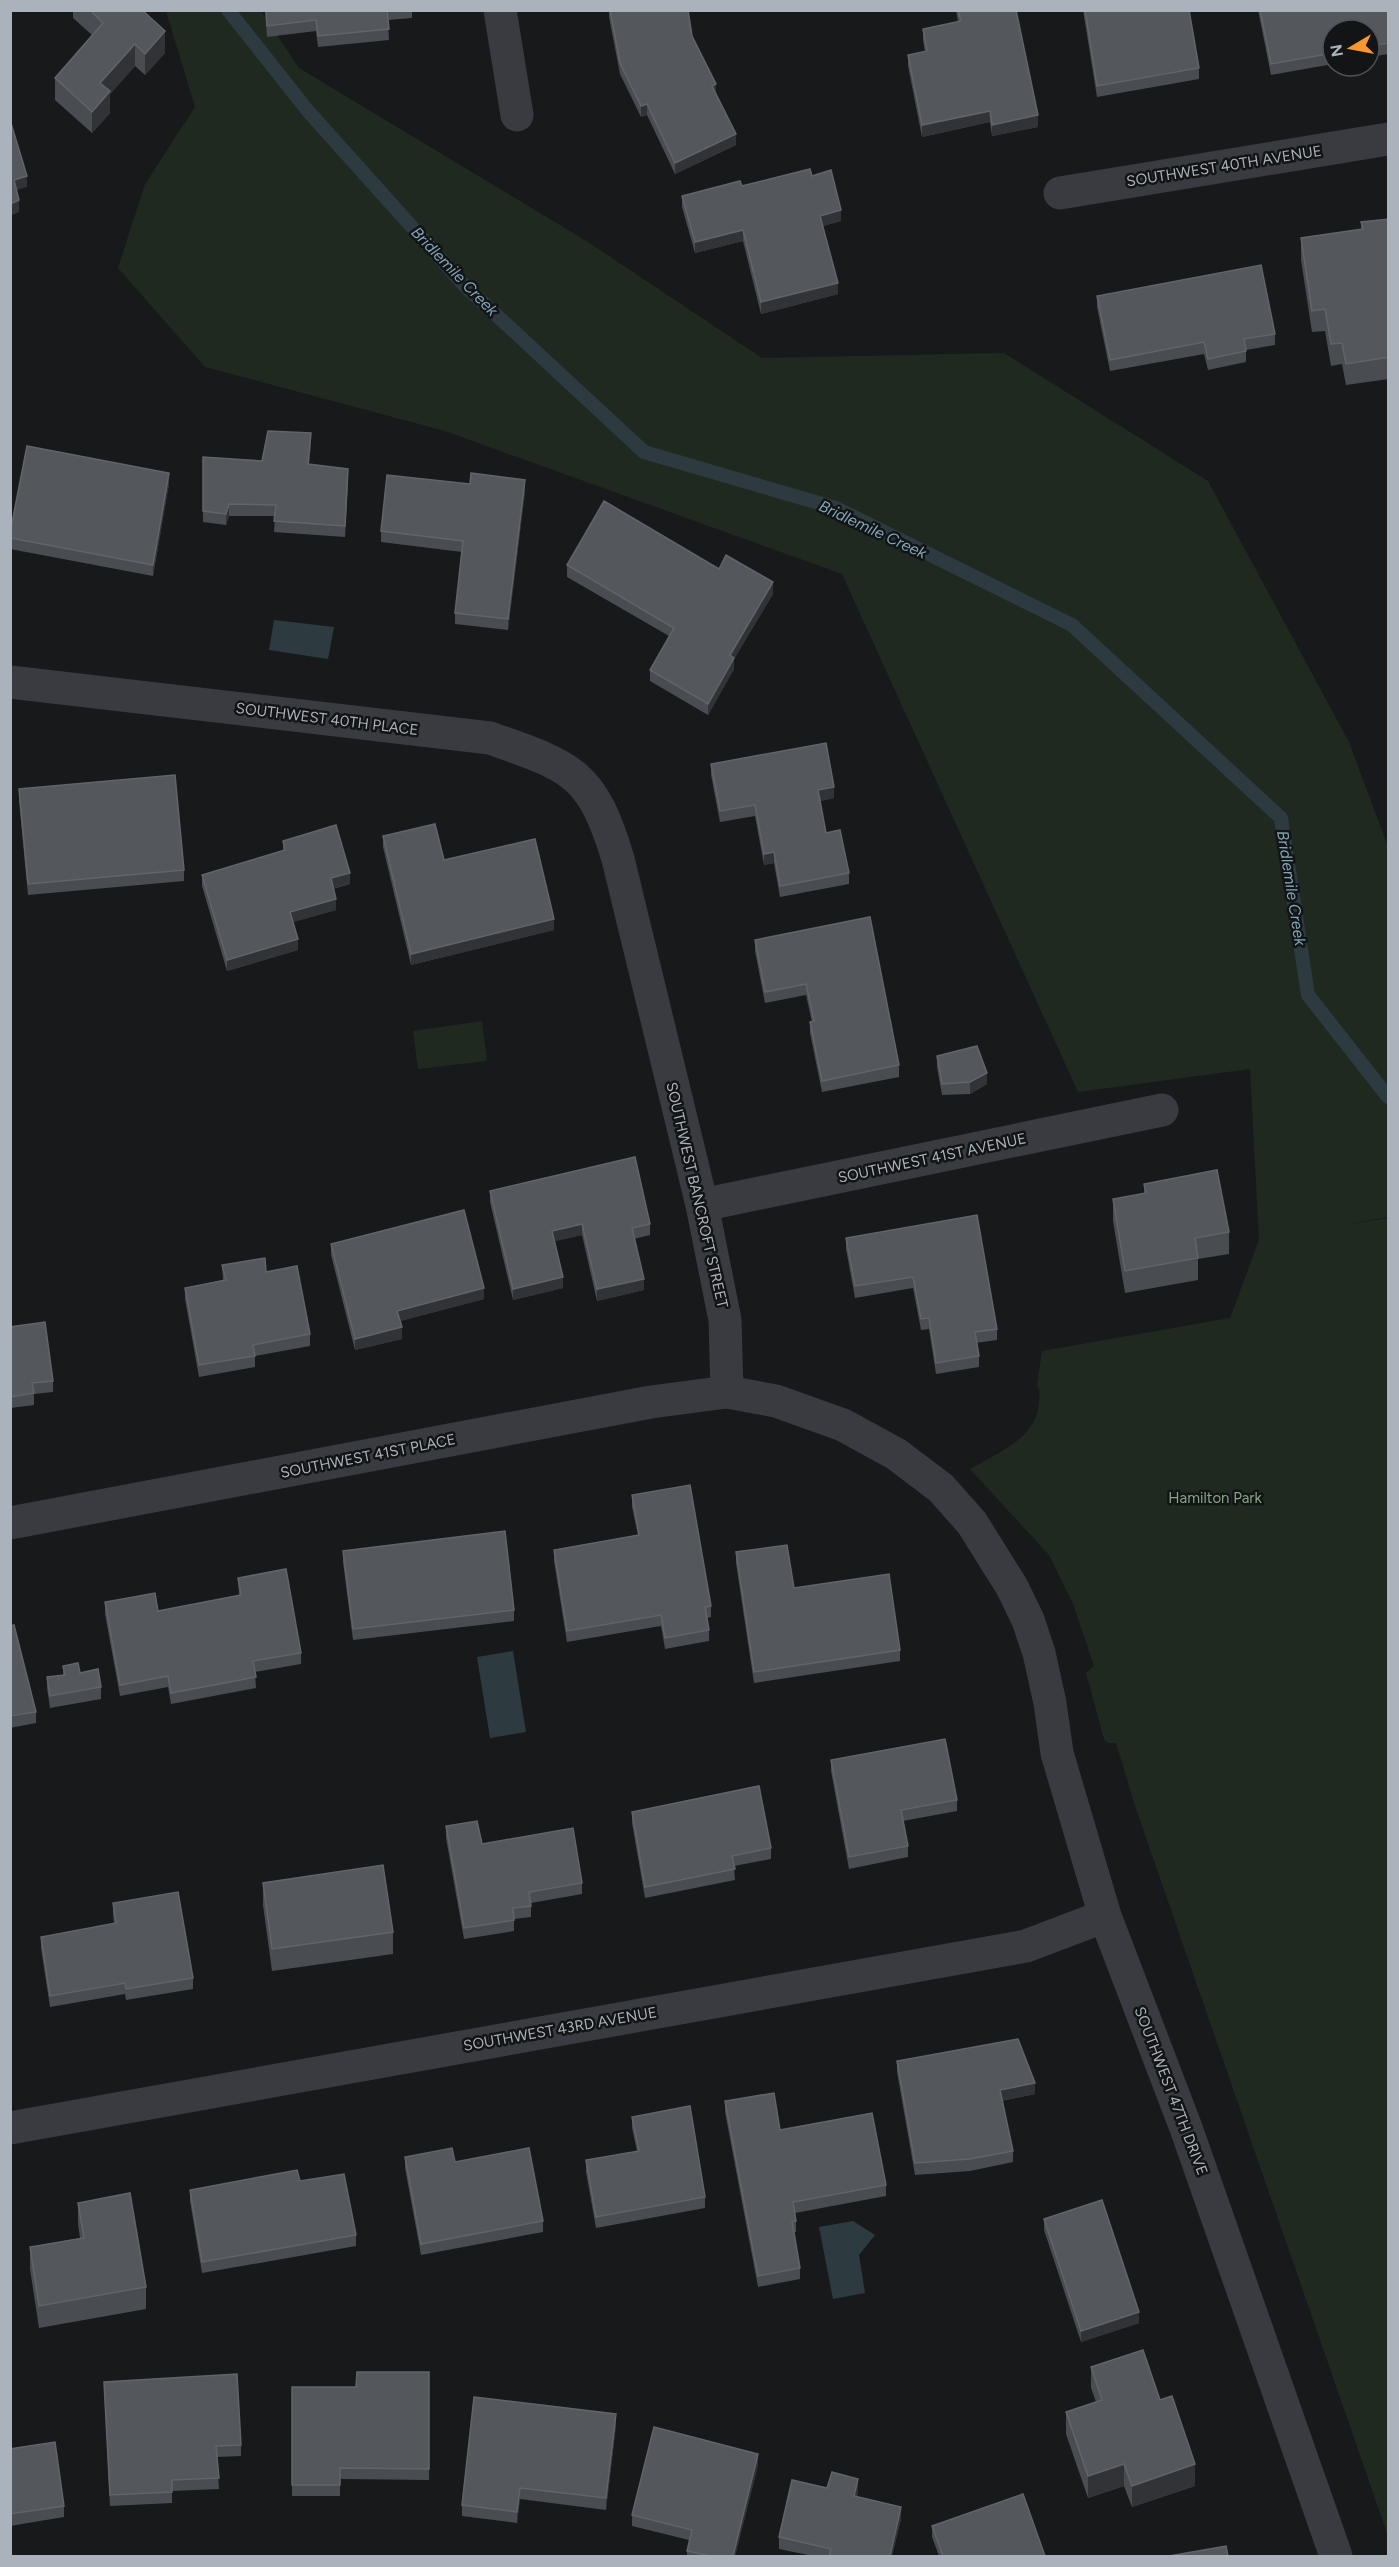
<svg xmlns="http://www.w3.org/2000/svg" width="1399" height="2567" font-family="Figtree,sans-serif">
<rect width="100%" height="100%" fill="#18191b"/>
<g fill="#202920">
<path d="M166 11H261L299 68 588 242 762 358 1004 353 1208 481 1349 742 1388 847V1217L1343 1225 1388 1218V2536L1135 1806 1116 1743H1108L1104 1739 1086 1673 1094 1666 1073 1604 1049 1555 970 1469C997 1453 1037 1438 1039 1403 1039 1396 1041 1390 1037 1385L1042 1351 1230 1318 1259 1240 1250 1069 1078 1092 842 574 445 431 205 367 118 268 145 184 195 107Z"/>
<path d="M482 1021 487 1061 418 1069 413 1031Z"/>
</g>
<g fill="#2d3b40">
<path d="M274 620 334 627 328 659 269 650Z"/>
<path d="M513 1651 526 1732 490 1738 477 1657Z"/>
<path d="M853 2221 875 2235 859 2255 865 2293 833 2299 819 2227Z"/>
</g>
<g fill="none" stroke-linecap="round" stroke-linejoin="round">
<path stroke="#2d3b40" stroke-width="14" d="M228 10 308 111 464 285 644 452 836 508 1072 625 1281 818 1308 995 1388 1097"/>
<g stroke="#393b40" stroke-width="33">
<path d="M500 10 517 115"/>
<path d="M1060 193 1388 139"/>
<path d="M10 682 490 738C572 767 592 772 618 859L702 1205 725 1320 727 1392"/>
<path d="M702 1205 1162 1110"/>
<path d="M10 1523 651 1402 727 1392 776 1401 843 1425 896 1454 941 1488 972 1523 1012 1587 1028 1620 1039 1653 1050 1703 1057 1753 1105 1916 1186 2128 1336 2556"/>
<path d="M10 2128 1026 1946 1105 1916"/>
</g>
</g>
<g fill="#494c50">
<path d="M73 10H142L165 53 145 75 135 66 110 94V113L92 133 55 100V78L92 35 73 18Z"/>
<path d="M265 10H412V18L388 20 389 40 318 47 316 31 267 37Z"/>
<path d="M609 10H688L692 36 736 145 675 174 647 115 641 117 620 74 609 17Z"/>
<path d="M956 10H1016L1038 127 992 136 990 122 922 137 908 66V55L925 52 923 40V29L958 22Z"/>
<path d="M1083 10H1189L1199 68V79L1097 97Z"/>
<path d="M1258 10H1389V54L1369 57V30H1333V64L1271 75Z"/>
<path d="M812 176 841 221 823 226 838 294 761 314 743 241 695 253 682 207V196Z"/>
<path d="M1389 219V379L1346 385 1342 364 1331 366 1325 331 1312 332 1301 260V238L1361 229V222Z"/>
<path d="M1097 296 1275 334V345L1246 350V362L1208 370 1204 354 1110 371 1097 307Z"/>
<path d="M311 444 309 464 348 481 345 537 274 532 275 516H229L226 525 203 522V457L262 461Z"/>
<path d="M169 484 153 576 10 549V533Z"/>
<path d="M525 491 508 630 455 624V613L462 552 381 542V531Z"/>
<path d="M567 565 719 569 773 594 734 659V669L708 715 650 681V670L669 636 567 577Z"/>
<path d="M711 764 834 798 820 801 826 833 849 873V884L780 897 774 863 764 865 755 816 720 822 711 775Z"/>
<path d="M19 789 184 870V881L28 895 19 801Z"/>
<path d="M383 836 554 930 411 965 383 847Z"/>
<path d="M283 841 350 884 333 889 336 910 293 922 298 950 227 971 202 886V875L283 851Z"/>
<path d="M870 917 899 1065V1077L822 1092 810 1033V1022H812L806 995 765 1003 755 951V940Z"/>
<path d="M937 1056 987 1084 970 1094 942 1095 937 1067Z"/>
<path d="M1144 1184 1229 1232V1254L1198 1259V1280L1125 1293 1113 1221V1199L1144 1194Z"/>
<path d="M490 1191 650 1224V1235L634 1239 644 1290 597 1301 582 1235 554 1241 563 1288 513 1300 490 1202Z"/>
<path d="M977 1215 997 1329V1340L976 1343 979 1356V1367L936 1374 929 1329 921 1330 913 1288 855 1298 846 1249V1238Z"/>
<path d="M331 1244 484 1299 400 1321 402 1339 355 1350 331 1255Z"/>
<path d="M222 1265 266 1272 310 1334V1346L255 1356V1367L199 1377 185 1299V1288L223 1280Z"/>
<path d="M10 1327 53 1381V1392L34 1394V1405L10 1408Z"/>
<path d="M632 1495 711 1606V1617L707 1618 709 1630V1641L665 1649 661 1626 567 1642 554 1561V1550L638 1535 632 1507Z"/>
<path d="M343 1551 514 1610V1621L353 1640 343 1562Z"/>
<path d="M736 1552 794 1588 900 1650V1661L754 1683 736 1563Z"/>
<path d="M238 1578 301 1653V1664L255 1672 256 1688 171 1704 168 1687 120 1696 105 1614V1602L158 1611 239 1595Z"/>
<path d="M10 1626 36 1712V1723L10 1728Z"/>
<path d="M63 1666 80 1673 101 1687V1699L50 1708 47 1688V1677L63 1675Z"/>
<path d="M831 1760 957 1800V1811L903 1821 908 1846V1857L849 1869 831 1771Z"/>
<path d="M632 1812 771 1848V1859L734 1866 735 1880 645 1898 632 1823Z"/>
<path d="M446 1826 482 1844 582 1883V1894L531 1903V1917L514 1919V1931L464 1939 446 1838Z"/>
<path d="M263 1883 393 1932V1954L272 1971 263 1905Z"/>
<path d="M113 1903 193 1978V1989L126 2000 125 1994 50 2007 41 1948V1937L114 1924 113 1914Z"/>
<path d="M897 2061 1035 2094 1002 2101 1013 2151V2162L970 2171 915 2175 897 2072Z"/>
<path d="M725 2101 886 2185V2196L795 2213 796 2221V2232H794L800 2268V2279L758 2287 725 2112Z"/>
<path d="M632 2117 705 2197V2208L596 2228 586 2172V2160L637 2151 632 2128Z"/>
<path d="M405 2157 455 2162 543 2221V2232L421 2255 405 2168Z"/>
<path d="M300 2181 356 2235V2246L202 2273 190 2201V2190Z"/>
<path d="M78 2203 146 2287V2309L39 2328 30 2269V2247L80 2238 78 2224Z"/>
<path d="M1044 2219 1139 2323 1081 2342 1044 2230Z"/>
<path d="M1091 2367 1160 2400 1195 2486 1132 2507 1124 2486 1088 2498 1066 2434V2412L1096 2402 1091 2388Z"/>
<path d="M429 2372V2480L340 2479V2496H292V2387H356Z"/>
<path d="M104 2382 241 2445V2456L217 2457 219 2489 172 2491V2503L110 2506Z"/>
<path d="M616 2425 606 2510 520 2499 517 2523 462 2516V2505Z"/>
<path d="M10 2449 64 2506V2517L10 2526Z"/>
<path d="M758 2465 735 2556H687V2551L689 2540 632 2526V2515Z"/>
<path d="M827 2488 858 2491 857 2497 901 2519 892 2556H813L779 2549V2537Z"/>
<path d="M932 2526 1045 2556H939L932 2537Z"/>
</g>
<g fill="#313336">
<path d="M165 31V53L145 75V54Z"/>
<path d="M135 44V66L110 94V113L92 133V112L100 83Z"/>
<path d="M716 84V95L712 86Z"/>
<path d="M647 104V115L641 117V106Z"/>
<path d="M990 111V122L922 137V125Z"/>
<path d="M1038 115V127L992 136V125Z"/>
<path d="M736 134V145L675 174V163Z"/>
<path d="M27 176V187L14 191V180Z"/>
<path d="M19 200V212L10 216V204Z"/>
<path d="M841 210V221L820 227V216Z"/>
<path d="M743 230V241L695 253V242Z"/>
<path d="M838 283V294L761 314V302Z"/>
<path d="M311 433V444L308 475V464Z"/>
<path d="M348 469V481L345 537V526Z"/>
<path d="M169 473V484L153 576V565Z"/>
<path d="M525 480V491L508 630V619Z"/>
<path d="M229 504V516L226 525V514Z"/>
<path d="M773 582V594L734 659V669L708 715V704L730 655Z"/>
<path d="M834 787V798L818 802V790Z"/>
<path d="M774 852V863L764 865V854Z"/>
<path d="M350 873V884L331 889V878Z"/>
<path d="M336 899V910L290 923V912Z"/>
<path d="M554 919V930L411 965V954Z"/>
<path d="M298 939V950L227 971V960Z"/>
<path d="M987 1073V1084L970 1094V1082Z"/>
<path d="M582 1224V1235L552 1242V1231Z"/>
<path d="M563 1277V1288L513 1300V1289Z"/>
<path d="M644 1279V1290L597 1301V1289Z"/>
<path d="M484 1288V1299L397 1322V1311Z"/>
<path d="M402 1327V1339L355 1350V1339Z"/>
<path d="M1035 2083V2094L1000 2101V2090Z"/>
<path d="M1139 2312V2323L1081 2342V2331Z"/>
<path d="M616 2414V2425L606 2510V2498Z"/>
<path d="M758 2454V2465L735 2556H733Z"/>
<path d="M1124 2464V2486L1088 2498V2476Z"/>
<path d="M1195 2464V2486L1132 2507V2486Z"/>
<path d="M858 2479V2491L854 2507V2496Z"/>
<path d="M520 2488V2499L517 2523V2512Z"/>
<path d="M901 2507V2519L892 2556H890Z"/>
</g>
<g fill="#54575c" stroke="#61656a" stroke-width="1.5">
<path d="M90 10H142L165 31 145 54 135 44 100 83 110 91 92 112 55 78 103 23Z"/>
<path d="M266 10H387L389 29 318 36 316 20 267 26Z"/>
<path d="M610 10H688L692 36 716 84 712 86 736 134 675 163 647 104 641 106 620 63Z"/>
<path d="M958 10H1016L1038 115 992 125 990 111 922 125 908 55 927 51 923 29 961 21Z"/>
<path d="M1085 10H1189L1199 68 1097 86Z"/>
<path d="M1260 10H1389V43L1369 46V30H1333V53L1271 64Z"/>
<path d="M10 120 27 176 14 180 19 200 10 204Z"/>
<path d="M810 169 812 176 831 170 841 210 820 216 838 283 761 302 743 230 695 242 682 196 740 181 742 186Z"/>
<path d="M1389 219V357L1346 364 1342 343 1331 344 1325 309 1312 311 1301 238 1363 229 1361 222Z"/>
<path d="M1261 265 1275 334 1244 339 1246 351 1208 359 1204 342 1110 360 1097 296Z"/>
<path d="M268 431 311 433 308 464 348 469 345 526 274 521 276 505 229 504 226 514 203 511V457L262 461Z"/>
<path d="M27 446 169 473 153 565 10 538V533Z"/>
<path d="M471 473 525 480 508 619 455 613 463 541 381 531 387 475 470 484Z"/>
<path d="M604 501 719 569 726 555 773 582 730 655 734 658 708 704 650 670 674 628 567 565Z"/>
<path d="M826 743 834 787 818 790 826 833 840 830 849 873 780 886 774 852 764 854 755 805 720 811 711 764Z"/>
<path d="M175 775 184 870 28 884 19 789Z"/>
<path d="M435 824 444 860 535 839 554 919 411 954 383 836Z"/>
<path d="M336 825 350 873 331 878 336 899 290 912 298 939 227 960 202 875 285 850 283 841Z"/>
<path d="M870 917 899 1065 822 1081 810 1022 814 1021 806 984 765 992 755 940Z"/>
<path d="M977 1046 987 1073 970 1082 942 1084 937 1056Z"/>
<path d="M635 1157 650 1224 632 1228 644 1279 597 1289 582 1224 552 1231 563 1277 513 1289 490 1191Z"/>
<path d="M1217 1170 1229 1232 1195 1238 1198 1258 1125 1271 1113 1199 1146 1193 1144 1184Z"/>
<path d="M464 1210 484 1288 397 1311 402 1327 355 1339 331 1244Z"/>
<path d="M977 1215 997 1329 975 1332 979 1356 936 1363 929 1318 921 1319 913 1277 855 1286 846 1238Z"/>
<path d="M265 1258 266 1272 297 1266 310 1334 253 1345 255 1356 199 1365 185 1288 226 1280 222 1265Z"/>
<path d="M45 1322 53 1381 32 1383 34 1393 10 1397V1327Z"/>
<path d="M690 1485 711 1606 705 1607 709 1630 665 1638 661 1615 567 1631 554 1550 639 1535 632 1495Z"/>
<path d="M505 1531 514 1610 353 1629 343 1551Z"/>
<path d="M787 1545 794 1588 889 1574 900 1650 754 1672 736 1552Z"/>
<path d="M286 1569 301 1653 253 1661 256 1677 171 1693 168 1676 120 1685 105 1602 155 1593 158 1611 241 1595 238 1578Z"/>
<path d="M14 1625 36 1712 10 1716V1626Z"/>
<path d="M78 1663 80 1673 98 1669 101 1687 50 1696 47 1677 65 1675 63 1666Z"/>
<path d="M945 1739 957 1800 901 1810 908 1846 849 1857 831 1760Z"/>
<path d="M759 1786 771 1848 732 1856 735 1869 645 1887 632 1812Z"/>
<path d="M477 1821 482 1844 573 1828 582 1883 529 1892 531 1906 513 1908 514 1920 464 1928 446 1826Z"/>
<path d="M383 1865 393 1932 272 1949 263 1883Z"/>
<path d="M178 1892 193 1978 126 1989 125 1983 50 1996 41 1937 116 1923 113 1903Z"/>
<path d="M1018 2039 1035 2083 1000 2090 1013 2151 970 2159 915 2163 897 2061Z"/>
<path d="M774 2093 780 2130 872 2113 886 2185 793 2202 796 2221H792L800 2268 758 2276 725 2101Z"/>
<path d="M690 2106 705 2197 596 2217 586 2160 639 2151 632 2117Z"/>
<path d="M452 2148 455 2162 529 2148 543 2221 421 2244 405 2157Z"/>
<path d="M297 2170 300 2181 344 2174 356 2235 202 2262 190 2190Z"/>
<path d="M130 2193 146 2287 39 2306 30 2247 84 2238 78 2203Z"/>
<path d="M1102 2200 1139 2312 1081 2331 1044 2219Z"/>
<path d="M1143 2350 1160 2400 1172 2396 1195 2464 1132 2486 1124 2464 1088 2476 1066 2412 1102 2400 1091 2367Z"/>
<path d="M357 2372H429V2469L340 2468V2485H292V2387H356Z"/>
<path d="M237 2374 241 2445 216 2446 219 2478 172 2480V2492L110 2495 104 2382Z"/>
<path d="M474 2397 616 2414 606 2498 520 2488 517 2512 462 2505Z"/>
<path d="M654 2427 758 2454 733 2556H711L687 2551 692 2530 632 2515Z"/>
<path d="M55 2442 64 2506 10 2514V2449Z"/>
<path d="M832 2472 858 2479 854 2496 901 2507 890 2556H829L831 2549 779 2537 792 2480 827 2488Z"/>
<path d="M1023 2494 1045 2556H943L932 2526Z"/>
<path d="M1226 2546 1228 2556H1169Z"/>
</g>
<g text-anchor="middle" stroke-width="5" stroke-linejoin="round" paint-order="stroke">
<g font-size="15" fill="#aab2bb" stroke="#131416">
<text transform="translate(1224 166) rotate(-9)" y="5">SOUTHWEST 40TH AVENUE</text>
<text transform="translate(327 719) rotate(7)" y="5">SOUTHWEST 40TH PLACE</text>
<text transform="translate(932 1158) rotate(-12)" y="5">SOUTHWEST 41ST AVENUE</text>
<text transform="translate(697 1195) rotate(77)" y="5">SOUTHWEST BANCROFT STREET</text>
<text transform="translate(368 1456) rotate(-11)" y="5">SOUTHWEST 41ST PLACE</text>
<text transform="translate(560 2029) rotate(-10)" y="5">SOUTHWEST 43RD AVENUE</text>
<text transform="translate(1171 2091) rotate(69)" y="5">SOUTHWEST 47TH DRIVE</text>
</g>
<g font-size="15" fill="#84a780" stroke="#131416">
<text x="1215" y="1503">Hamilton Park</text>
</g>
<g font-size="16" font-style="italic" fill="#80a6b8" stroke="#131416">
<text transform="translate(455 271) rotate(46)" y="6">Bridlemile Creek</text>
<text transform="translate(873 529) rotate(25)" y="6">Bridlemile Creek</text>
<text transform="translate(1292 888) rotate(81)" y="6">Bridlemile Creek</text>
</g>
</g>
<rect width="1399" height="2567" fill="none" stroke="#aab2bb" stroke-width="24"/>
<g transform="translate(1351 48) rotate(260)"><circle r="28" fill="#131416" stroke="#4f5358" stroke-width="1.5"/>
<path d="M0-4.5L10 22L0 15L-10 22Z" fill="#fb9730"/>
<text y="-9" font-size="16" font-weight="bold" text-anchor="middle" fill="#aab2bb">N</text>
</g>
</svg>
